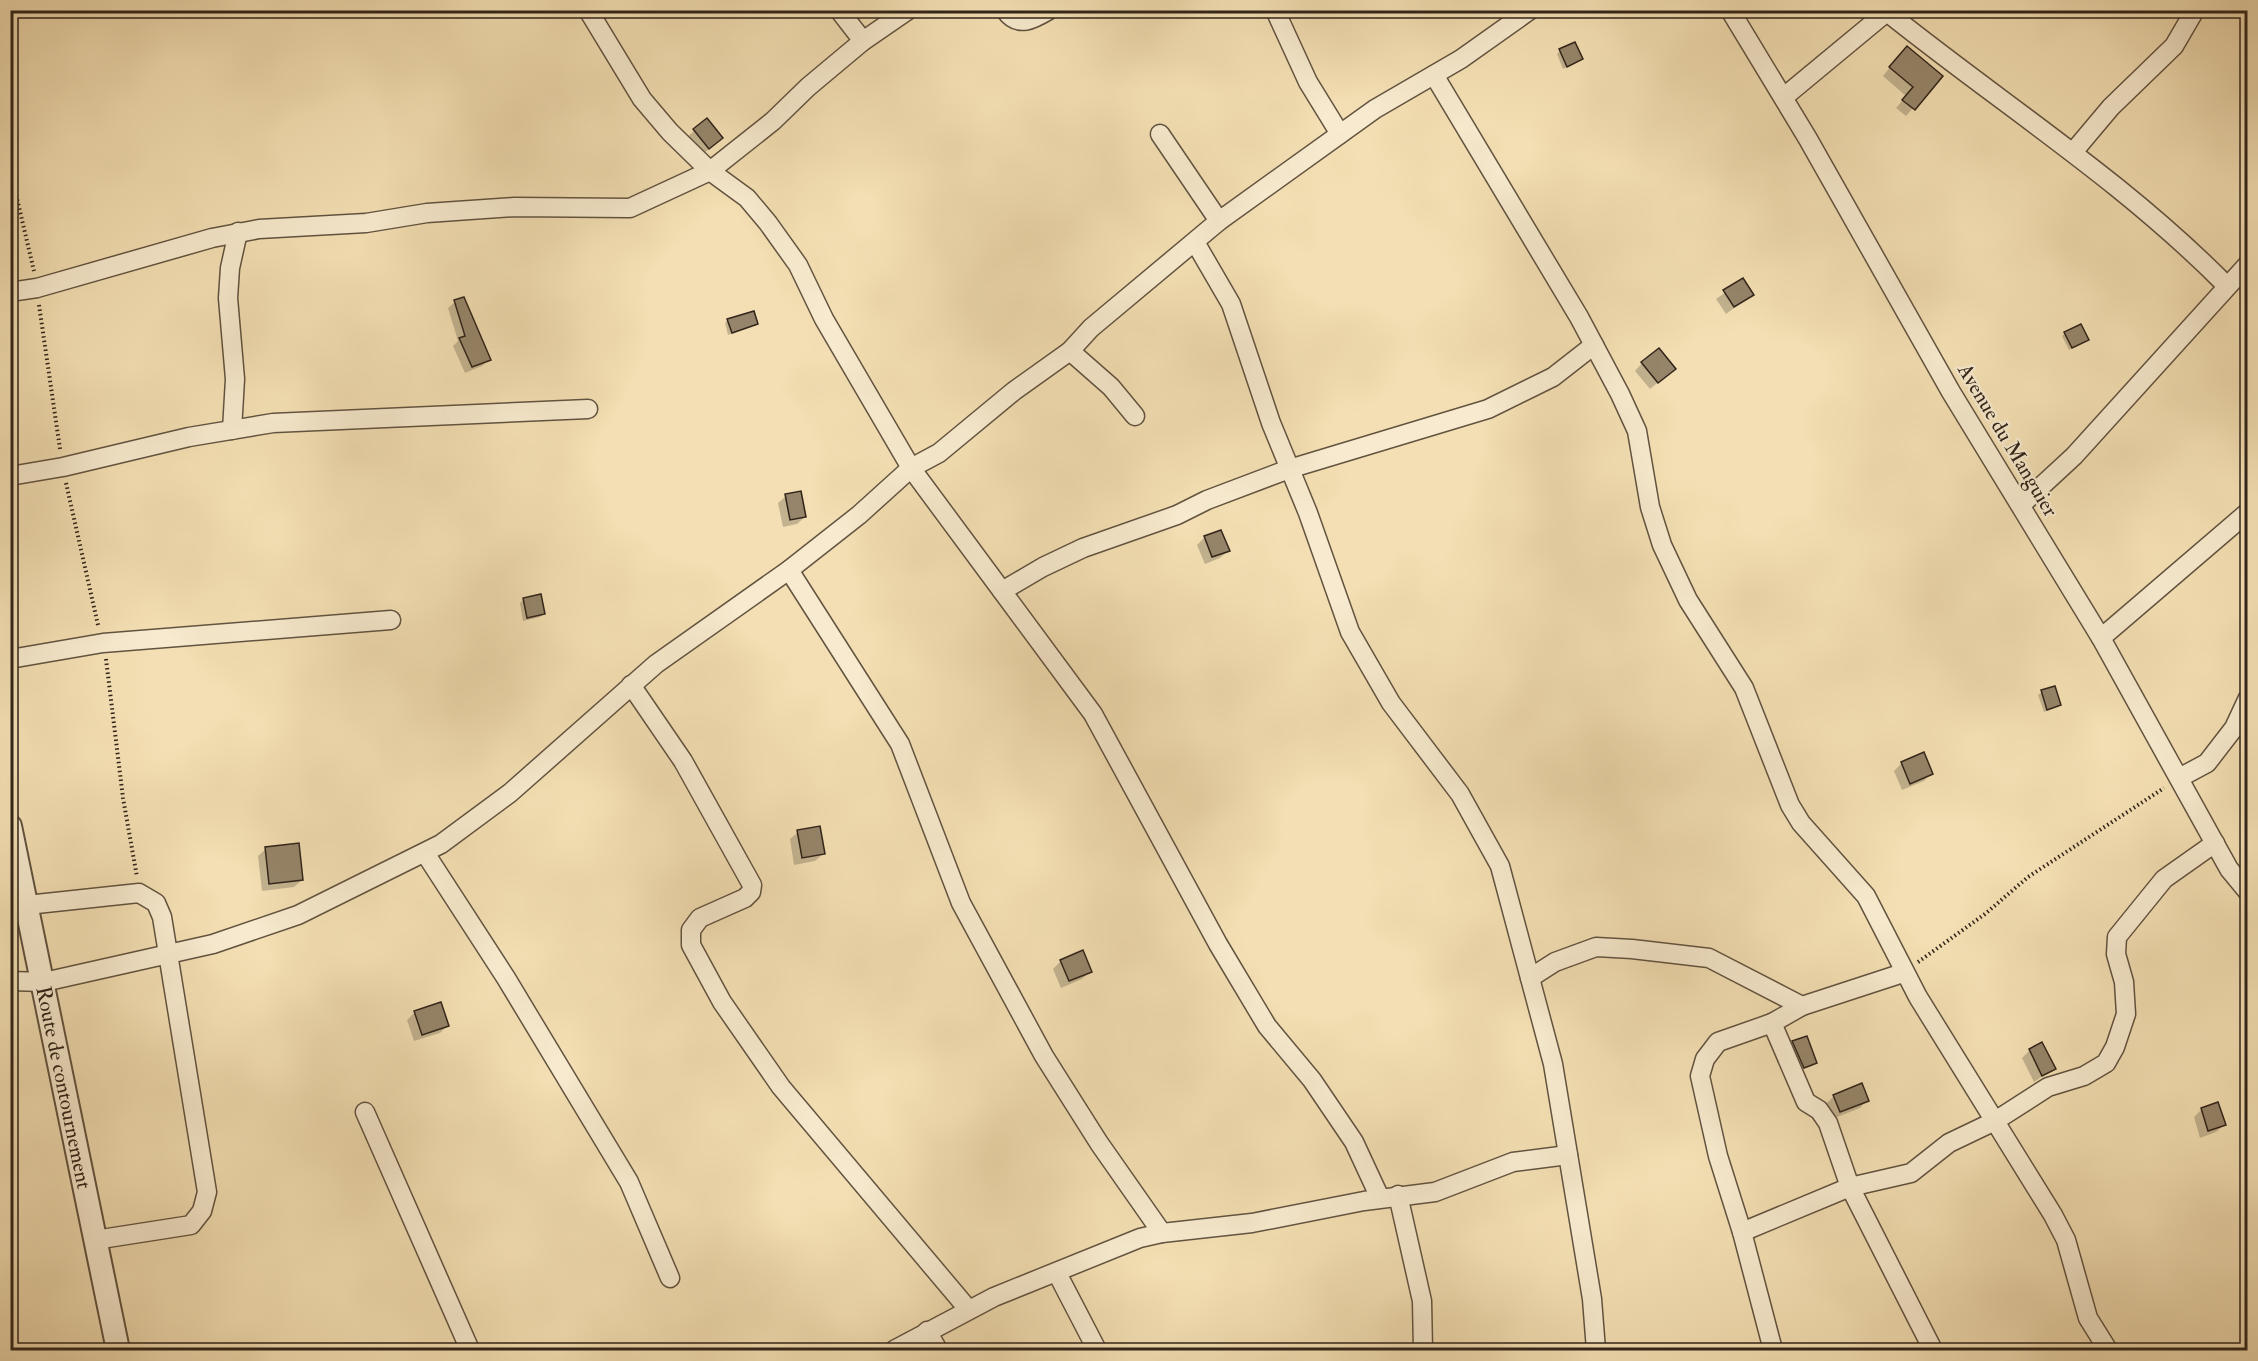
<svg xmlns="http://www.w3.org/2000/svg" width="2258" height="1361" font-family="'IM FELL Double Pica',serif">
<rect width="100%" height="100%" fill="#f3dfb3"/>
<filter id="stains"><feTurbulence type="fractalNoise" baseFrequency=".00333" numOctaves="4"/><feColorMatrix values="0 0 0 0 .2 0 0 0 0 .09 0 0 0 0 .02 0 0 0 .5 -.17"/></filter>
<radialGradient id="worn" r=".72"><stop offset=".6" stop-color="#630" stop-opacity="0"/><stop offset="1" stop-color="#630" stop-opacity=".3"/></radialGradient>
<g fill="#0003">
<path d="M1560 51 1581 59 1563 69 1557 54Z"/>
<path d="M1899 56 1940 76 1906 116 1896 108 1906 96 1883 76Z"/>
<path d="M707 120 713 146 700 156 686 138Z"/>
<path d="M1743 280 1752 295 1726 314 1716 299Z"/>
<path d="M455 302 489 359 482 366 465 373 453 346 458 341 448 308Z"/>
<path d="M728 320 757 324 728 335 725 323Z"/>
<path d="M2065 333 2087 340 2069 350 2062 336Z"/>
<path d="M1642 363 1674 369 1650 389 1635 371Z"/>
<path d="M786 496 805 517 797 524 783 527 778 503Z"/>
<path d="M1205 537 1228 551 1220 558 1205 564 1197 545Z"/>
<path d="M524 599 544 614 540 617 523 621 520 603Z"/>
<path d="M2042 692 2060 705 2044 712 2038 695Z"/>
<path d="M1923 754 1931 773 1924 781 1902 790 1894 771 1901 764Z"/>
<path d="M798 832 823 854 815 861 794 865 790 839Z"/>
<path d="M266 849 302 880 294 887 262 891 258 856Z"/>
<path d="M1061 961 1090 972 1082 979 1061 988 1053 969Z"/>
<path d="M415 1012 447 1026 440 1033 414 1041 407 1020Z"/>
<path d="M1793 1042 1815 1063 1812 1066 1800 1070 1790 1046Z"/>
<path d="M2030 1050 2054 1068 2034 1082 2022 1058Z"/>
<path d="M1834 1096 1867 1100 1860 1108 1832 1119 1826 1104Z"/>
<path d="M2202 1109 2224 1125 2216 1132 2200 1138 2194 1117Z"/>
<path d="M1293 1347 1294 1350H1271H1272Z"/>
</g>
<g fill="#96856a" stroke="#31241a" stroke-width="1.5">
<path d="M1575 42 1583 59 1567 67 1559 49Z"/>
<path d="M1907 46 1943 76 1915 110 1902 100 1913 87 1889 67Z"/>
<path d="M707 118 723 138 709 149 693 129Z"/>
<path d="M1743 278 1754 295 1734 307 1723 290Z"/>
<path d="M464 297 491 360 472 367 459 338 465 336 454 300Z"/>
<path d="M754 311 758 324 732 333 727 319Z"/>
<path d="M2081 324 2089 340 2072 348 2064 332Z"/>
<path d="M1659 348 1676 369 1658 383 1641 362Z"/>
<path d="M801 491 806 517 790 520 785 494Z"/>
<path d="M1221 530 1230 551 1212 557 1204 536Z"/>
<path d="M541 594 545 614 527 618 523 598Z"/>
<path d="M2055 686 2061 705 2047 710 2041 690Z"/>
<path d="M1924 752 1933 774 1910 784 1901 762Z"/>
<path d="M820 826 825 854 802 858 797 830Z"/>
<path d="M299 843 303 880 269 884 265 847Z"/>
<path d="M1083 950 1092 972 1069 981 1060 960Z"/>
<path d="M441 1002 449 1026 422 1035 414 1011Z"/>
<path d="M1807 1036 1817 1063 1804 1068 1792 1041Z"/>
<path d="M2042 1042 2056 1069 2042 1076 2029 1049Z"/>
<path d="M1862 1083 1869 1101 1840 1112 1833 1095Z"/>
<path d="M2218 1102 2226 1125 2208 1131 2201 1108Z"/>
</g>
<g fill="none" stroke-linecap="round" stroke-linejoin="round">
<defs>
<g id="minor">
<path d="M588 10 642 99 670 132 710 171 747 198 768 223 798 265 824 319 911 468 1002 591 1043 567 1083 548 1177 515 1207 500 1289 469 1488 409 1553 377 1594 345"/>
<path d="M839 10 863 41"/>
<path d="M1005 10C1018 29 1034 19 1049 10"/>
<path d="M1275 10 1308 82 1340 134"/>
<path d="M1730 10 1808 139 1951 392 2101 638 2229 869 2248 892"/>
<path d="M1887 12C2003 105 2121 179 2226 285"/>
<path d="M1434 75 1579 317 1620 394 1637 431 1650 507 1662 545 1688 600 1744 688 1790 805 1801 823 1866 896 1918 997 2053 1215 2066 1240 2088 1318 2108 1350"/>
<path d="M1784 97 1889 10"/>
<path d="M1160 134 1219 221"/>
<path d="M2074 151 2111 107 2174 46 2195 10"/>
<path d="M1195 242 1231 304 1271 423 1308 513 1350 632 1391 703 1460 794 1500 866 1553 1064 1592 1299 1596 1350"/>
<path d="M10 292 37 288 212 238 259 229 366 223 427 213 514 207 630 208 710 171 773 121 808 87 863 41 908 10"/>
<path d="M1070 351 1111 387 1135 416"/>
<path d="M232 430 235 379 228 298 230 268 238 232"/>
<path d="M10 476 63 467 189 437 273 423 588 409"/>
<path d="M2021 505 2074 456 2248 264"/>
<path d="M789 570 900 744 961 903 1044 1056 1099 1143 1162 1233"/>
<path d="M1002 591 1093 714 1218 944 1267 1026 1312 1080 1354 1142 1380 1198"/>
<path d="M2101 638 2248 512"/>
<path d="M10 659 103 643 391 620"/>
<path d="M631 685 683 761 752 885 751 892 745 898 700 918 691 930V945L722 1002 781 1087 968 1309"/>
<path d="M2179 778 2207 763 2234 728 2248 698"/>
<path d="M425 853 506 978 629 1182 670 1278"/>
<path d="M27 905 139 893 156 903 162 917 207 1192 202 1211 191 1225 95 1240"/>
<path d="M1530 978 1555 962 1596 947 1632 949 1709 958 1802 1006 1903 973"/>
<path d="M10 981 44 982 213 944 298 915 441 844 510 793 656 664 789 570 859 515 911 468 939 453 1014 391 1070 351 1091 328 1219 221 1375 109 1461 59 1530 10"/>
<path d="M1772 1023 1806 1102 1819 1110 1828 1123 1850 1187 1933 1350"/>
<path d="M365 1112 470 1350"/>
<path d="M1398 1195 1422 1301 1423 1350"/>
<path d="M1742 1232 1850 1187 1911 1173 1949 1143 1995 1121 2048 1087 2084 1076 2106 1063 2115 1047 2126 1014 2124 982 2116 954 2117 937 2164 879 2215 843"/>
<path d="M1057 1273 1097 1350"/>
<path d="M927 1331 938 1350"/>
<path d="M894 1350 994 1297 1140 1238 1162 1233 1252 1223 1364 1201 1435 1192 1513 1162 1568 1155"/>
<path d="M1773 1350 1742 1232 1718 1156 1700 1076 1705 1059 1718 1042 1772 1023 1802 1006"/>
</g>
<g id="tertiary">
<path id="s1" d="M10 826 118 1350"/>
</g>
</defs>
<use href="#minor" stroke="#625340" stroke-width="21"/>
<use href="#tertiary" stroke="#625340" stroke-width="26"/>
<g stroke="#31241a" stroke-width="4" stroke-dasharray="1.5 3" stroke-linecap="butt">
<path d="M10 169 34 271"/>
<path d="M39 305 60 449"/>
<path d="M66 483 98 625"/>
<path d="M106 659 123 798 137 877"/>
<path d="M1918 962 1985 914 2028 877 2164 788"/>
</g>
<use href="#minor" stroke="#f7eace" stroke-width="18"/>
<use href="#tertiary" stroke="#f7eace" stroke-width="22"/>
</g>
<g text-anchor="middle" stroke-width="4.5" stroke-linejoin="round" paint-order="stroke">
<g font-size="21" fill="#31241a" stroke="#f7eace">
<text transform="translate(2008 440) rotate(59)" y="7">Avenue du Manguier</text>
<text dy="7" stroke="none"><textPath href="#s1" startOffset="267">Route de contournement</textPath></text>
</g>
</g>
<rect width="2258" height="1361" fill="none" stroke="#f3dfb3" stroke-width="36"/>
<rect x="12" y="12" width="2234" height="1337" fill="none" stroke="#31241a" stroke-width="3"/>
<rect x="18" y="18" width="2222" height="1325" fill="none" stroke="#31241a" stroke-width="1.5"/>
<rect width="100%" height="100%" filter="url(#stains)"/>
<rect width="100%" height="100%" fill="url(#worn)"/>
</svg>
